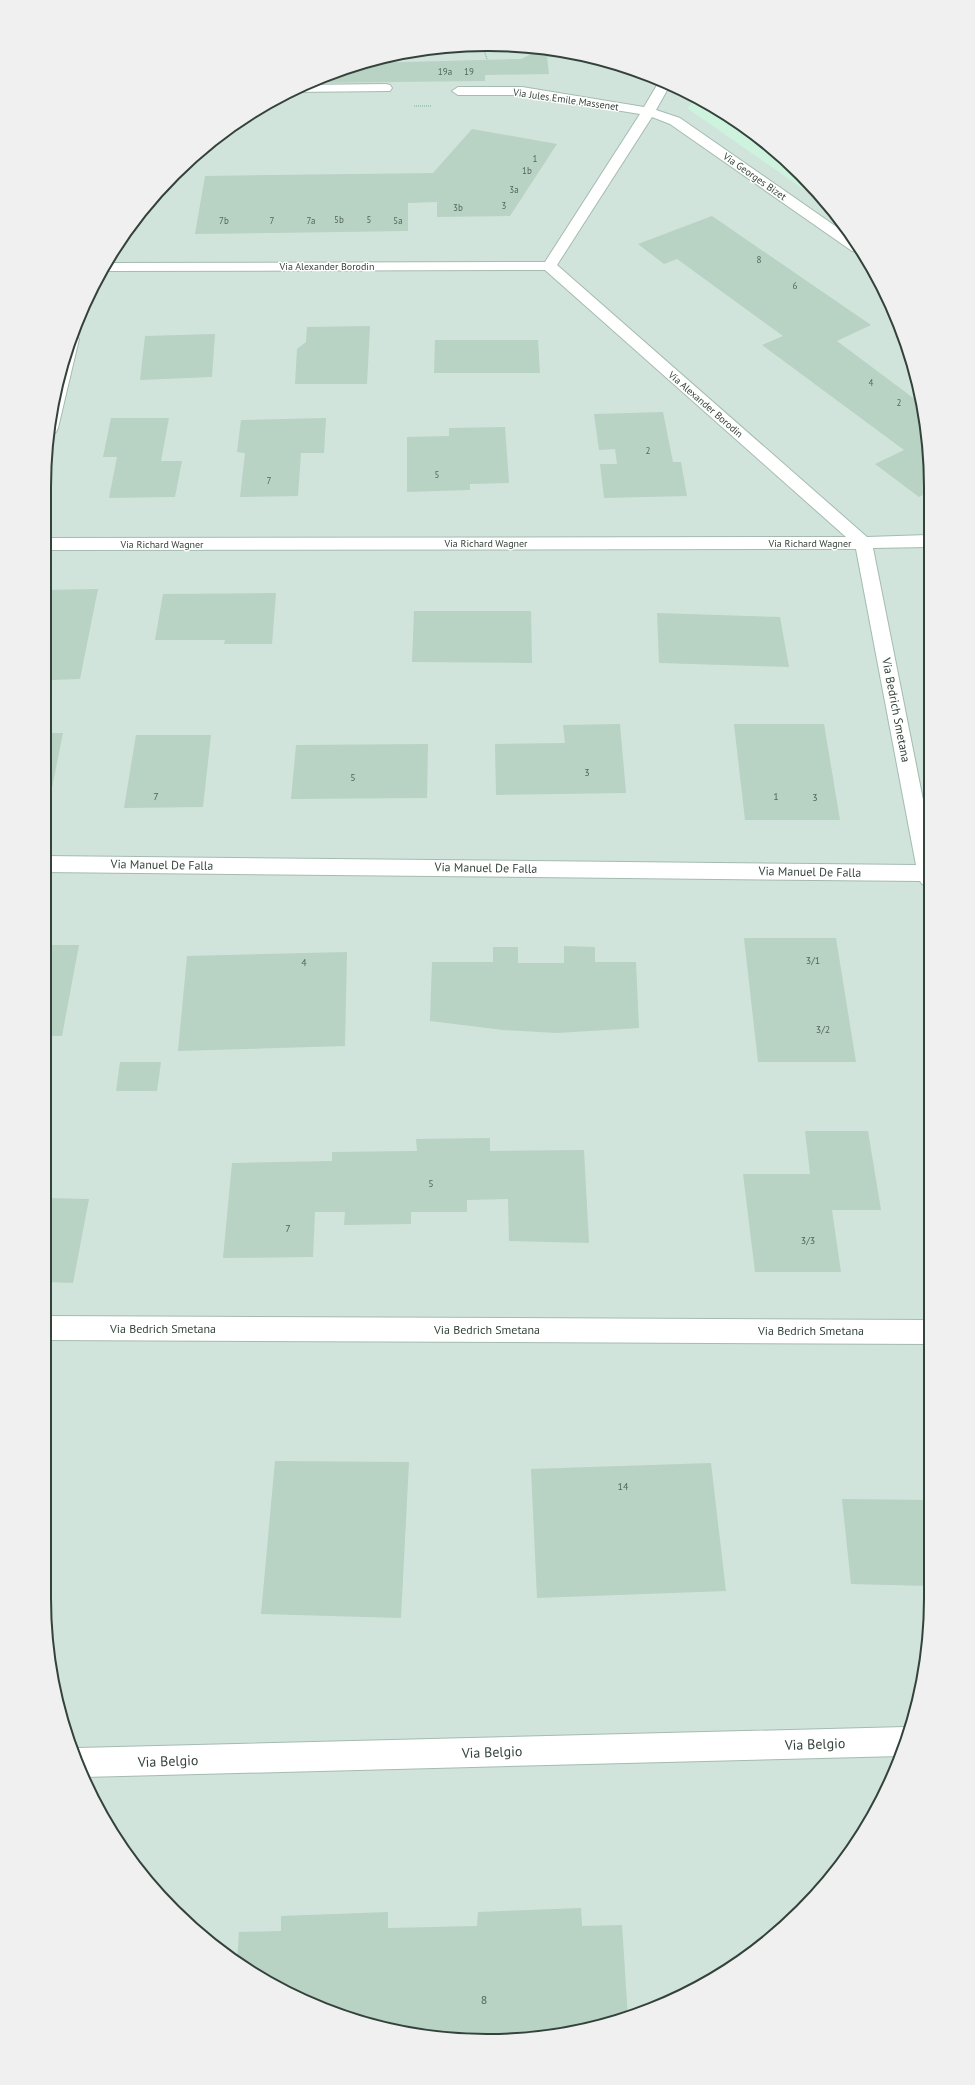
<svg xmlns="http://www.w3.org/2000/svg" width="975" height="2085" font-family="'PT Sans',sans-serif">
<rect width="100%" height="100%" fill="#e2f1ea"/>
<path fill="#d0e4db" d="M487 44 574 52 657 78 757 136 839 217 897 318 927 429 931 1598 922 1684 897 1767 856 1844 821 1890 758 1949 709 1982 630 2018 546 2037 487 2041 401 2033 345 2017 266 1982 217 1949 154 1890 103 1819 68 1740 52 1684 44 1598V487L52 401 78 318 119 241 174 174 241 119 318 78 401 53Z"/>
<path fill="#cdf3de" d="M696 100 757 136 829 207 687 108Z"/>
<g fill="#b8d2c4">
<path d="M536 49 574 52 576 57H547L549 74 485 75V81L308 83 318 78 368 63 521 59 537 51Z"/>
<path d="M472 129 557 144 510 216 437 217V202L408 203V231L195 234 205 176 433 173Z"/>
<path d="M748 130 757 136 778 157 741 133Z"/>
<path d="M712 216 871 325 837 341 920 403 927 429V493L919 497 875 464 904 450 762 345 783 336 677 259 664 264 638 244Z"/>
<path d="M370 326 367 384H295L297 349 306 342 307 327Z"/>
<path d="M215 334 212 377 140 380 145 336Z"/>
<path d="M435 340H538L540 373H434Z"/>
<path d="M663 412 673 462H681L687 496 604 498 600 464H617L615 449 599 450 594 414Z"/>
<path d="M111 418H169L161 461H182L175 497 109 498 117 457H103Z"/>
<path d="M326 418 324 453H301L298 496 240 497 245 453 237 452 241 420Z"/>
<path d="M505 427 509 483 470 484V490L407 492V437L449 436V428Z"/>
<path d="M98 589 80 679 51 680 44 712V590Z"/>
<path d="M276 593 272 644H224L225 640H155L163 594Z"/>
<path d="M414 611H531L532 663 412 662Z"/>
<path d="M657 613 780 617 789 667 659 663Z"/>
<path d="M620 724 626 793 496 795 495 744 565 743 563 725Z"/>
<path d="M734 724H824L840 820H745Z"/>
<path d="M44 733H63L45 823H44Z"/>
<path d="M136 735H211L203 807 124 808Z"/>
<path d="M428 744 427 798 291 799 296 745Z"/>
<path d="M744 938H836L856 1062H758Z"/>
<path d="M44 945H79L62 1036H44Z"/>
<path d="M564 946 595 947V962H636L639 1028 557 1033 503 1030 430 1021 432 962H493V947H518V963H564Z"/>
<path d="M347 952 345 1046 178 1051 187 956Z"/>
<path d="M120 1062H161L157 1091H116Z"/>
<path d="M805 1131H868L881 1210H832L841 1272H755L743 1174H810Z"/>
<path d="M490 1138V1151L584 1150 589 1243 509 1241 508 1199 467 1200V1212H411V1224L344 1225 345 1212H315L313 1257 223 1258 232 1163 332 1161V1152L417 1151 416 1139Z"/>
<path d="M44 1198 89 1199 73 1283 44 1282Z"/>
<path d="M275 1461 409 1462 401 1618 261 1614Z"/>
<path d="M711 1463 726 1591 537 1598 531 1469Z"/>
<path d="M842 1499 931 1500V1586L851 1584Z"/>
<path d="M581 1908 582 1926 622 1925 628 2018 546 2037 487 2041 401 2033 345 2017 266 1982 237 1962 239 1932 281 1931V1916L388 1912V1928L477 1926 478 1912Z"/>
</g>
<g fill="none" stroke-linecap="round" stroke-linejoin="round">
<defs>
<g id="street">
<path d="M660 80 670 85 656 110 680 118 851 237 859 252 852 251 670 124 652 117 557 265 867 537 928 535V547L873 548 928 825 929 886 922 884 920 881 44 872V856L916 865 856 549 44 550V538L846 537 545 270 103 271 107 263 545 262 640 114 522 95H458L452 91 458 87H522L644 107Z"/>
<path d="M386 84 390 85 392 88 390 91 292 92 304 85Z"/>
<path d="M73 335 79 339 58 428 56 432 50 433 52 401Z"/>
<path d="M44 1316 930 1320V1344L44 1340Z"/>
<path d="M905 1727 909 1728 901 1756 84 1777 72 1751 78 1748Z"/>
</g>
</defs>
<use href="#street" stroke="#a5bbb0" stroke-width="2"/>
<g stroke="#97bdaa" stroke-width="1.5" stroke-dasharray="1 1" stroke-linecap="butt">
<path d="M477 45 483 47 487 59"/>
<path d="M414 106H431"/>
</g>
<use href="#street" fill="#fff" fill-rule="evenodd"/>
</g>
<g text-anchor="middle" stroke-width="3" stroke-linejoin="round" paint-order="stroke">
<g font-size="9" fill="#54665c">
<text x="445" y="75">19a</text>
<text x="469" y="75">19</text>
<text x="535" y="162">1</text>
<text x="527" y="174">1b</text>
<text x="514" y="193">3a</text>
<text x="504" y="209">3</text>
<text x="458" y="211">3b</text>
<text x="339" y="223">5b</text>
<text x="369" y="223">5</text>
<text x="224" y="224">7b</text>
<text x="272" y="224">7</text>
<text x="311" y="224">7a</text>
<text x="398" y="224">5a</text>
<text x="759" y="263">8</text>
<text x="795" y="289">6</text>
<text x="871" y="386">4</text>
<text x="899" y="406">2</text>
<text x="648" y="454">2</text>
<text x="437" y="478">5</text>
<text x="269" y="484">7</text>
</g>
<g font-size="10" fill="#33423a" stroke="#fff">
<text transform="translate(566 99) rotate(8)" y="4">Via Jules Emile Massenet</text>
<text transform="translate(755 176) rotate(35)" y="4">Via Georges Bizet</text>
<text x="327" y="270">Via Alexander Borodin</text>
<text transform="translate(706 404) rotate(41)" y="4">Via Alexander Borodin</text>
<text x="486" y="547">Via Richard Wagner</text>
<text x="810" y="547">Via Richard Wagner</text>
<text x="162" y="548">Via Richard Wagner</text>
</g>
<g font-size="10" fill="#54665c">
<text x="587" y="776">3</text>
<text x="353" y="781">5</text>
<text x="156" y="800">7</text>
<text x="776" y="800">1</text>
<text x="815" y="801">3</text>
<text x="813" y="964">3/1</text>
<text x="304" y="966">4</text>
<text x="823" y="1033">3/2</text>
<text x="431" y="1187">5</text>
<text x="288" y="1232">7</text>
<text x="808" y="1244">3/3</text>
<text x="623" y="1490">14</text>
</g>
<g font-size="12" fill="#33423a" stroke="#fff">
<text transform="translate(896 710) rotate(79)" y="4">Via Bedrich Smetana</text>
<text transform="translate(162 865) rotate(1)" y="4">Via Manuel De Falla</text>
<text transform="translate(486 868) rotate(1)" y="4">Via Manuel De Falla</text>
<text transform="translate(810 872) rotate(1)" y="4">Via Manuel De Falla</text>
<text x="163" y="1333">Via Bedrich Smetana</text>
<text x="487" y="1334">Via Bedrich Smetana</text>
<text x="811" y="1335">Via Bedrich Smetana</text>
</g>
<g font-size="12" fill="#54665c">
<text x="484" y="2004">8</text>
</g>
<g font-size="14" fill="#33423a" stroke="#fff">
<text transform="translate(815 1744) rotate(-2)" y="5">Via Belgio</text>
<text transform="translate(492 1752) rotate(-2)" y="5">Via Belgio</text>
<text transform="translate(168 1761) rotate(-2)" y="5">Via Belgio</text>
</g>
</g>
<path d="M0 0H975V2085H0ZM487 51H488A436 436 0 0 1 924 487V1598A436 436 0 0 1 488 2034H487A436 436 0 0 1 51 1598V487A436 436 0 0 1 487 51Z" fill="#eff0ef" fill-rule="evenodd"/>
<path fill="none" stroke="#33423a" stroke-width="2" d="M487 51H488A436 436 0 0 1 924 487V1598A436 436 0 0 1 488 2034H487A436 436 0 0 1 51 1598V487A436 436 0 0 1 487 51Z"/>
</svg>
